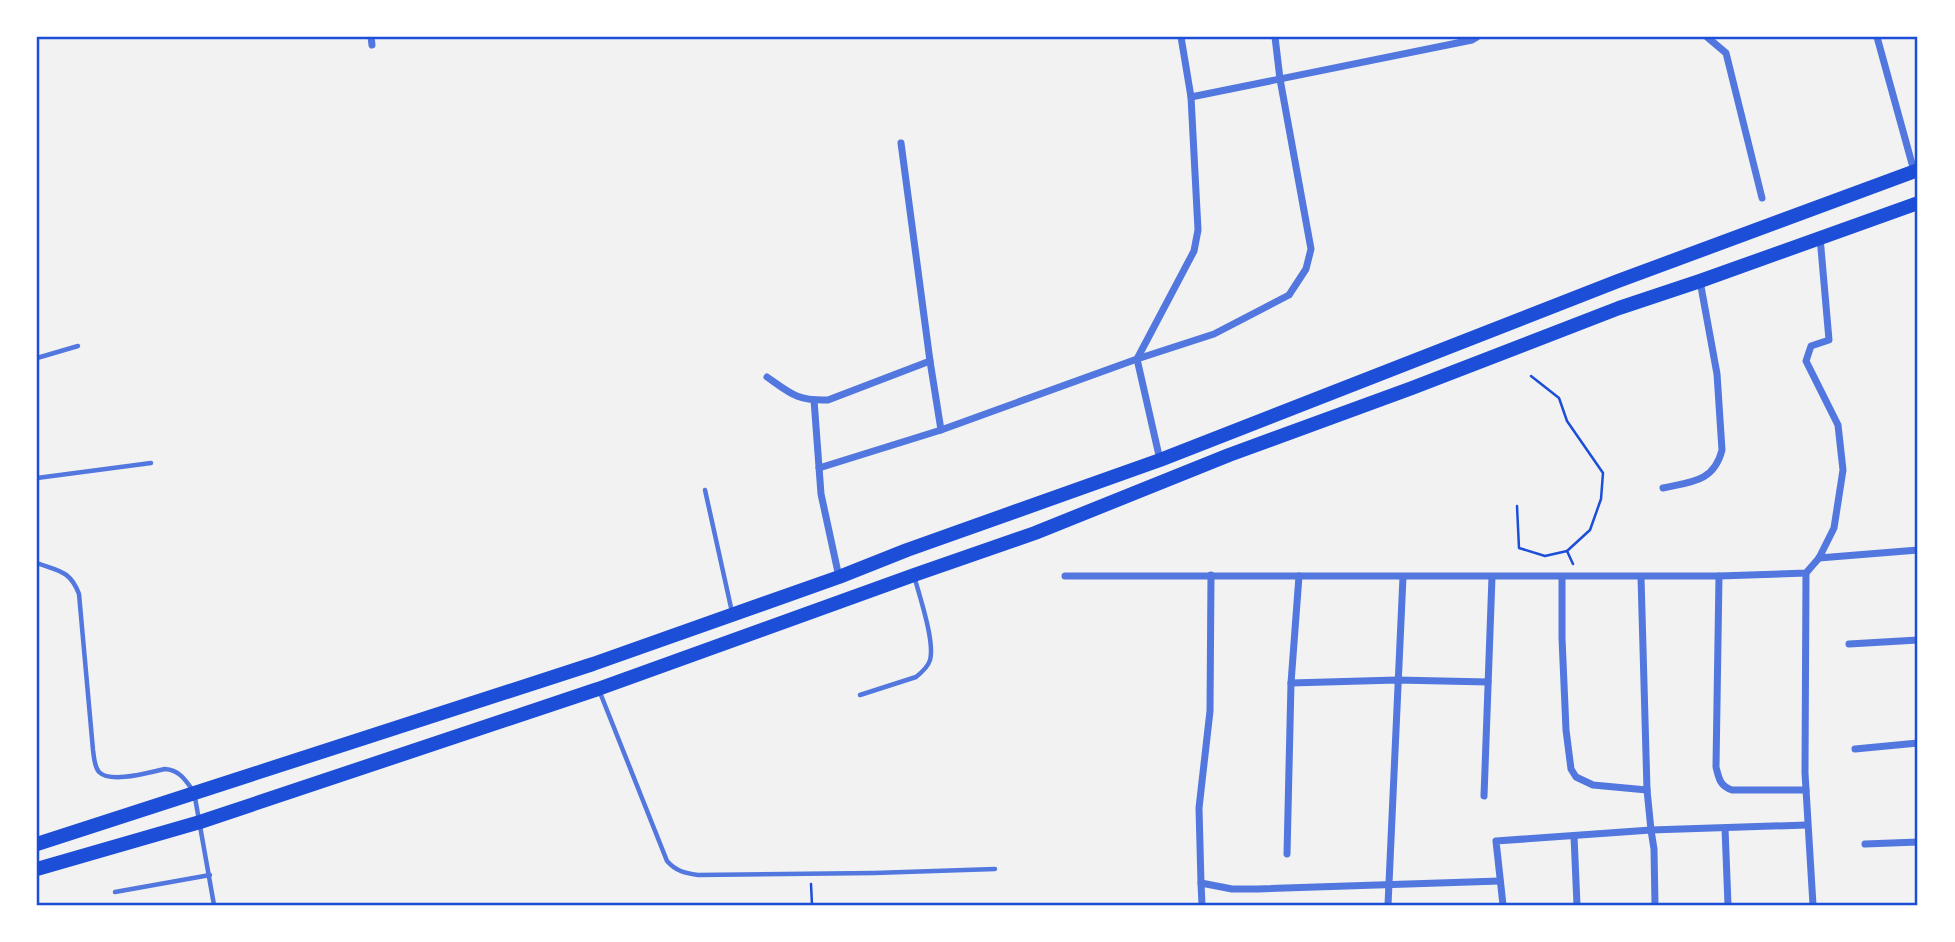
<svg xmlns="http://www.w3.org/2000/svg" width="1955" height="942" font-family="'Titillium Web',sans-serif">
<rect width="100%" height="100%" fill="#f2f2f2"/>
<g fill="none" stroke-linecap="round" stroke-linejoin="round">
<g stroke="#1d4ed8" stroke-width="2.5">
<path d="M1531 376 1559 398 1567 421 1603 473 1601 499 1590 530 1567 551 1573 564"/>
<path d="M1517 506 1519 548 1545 556 1567 551"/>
<path d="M811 884 812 905"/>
</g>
<g stroke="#5277de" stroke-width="4.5">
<path d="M37 358 78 346"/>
<path d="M37 478 151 463"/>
<path d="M705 490 732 612"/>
<path d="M37 563C58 571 70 570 79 594L93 750C94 757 94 766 99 772 111 784 150 772 165 769 180 770 186 781 194 792L214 905"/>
<path d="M599 690 667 861C676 871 684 873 698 875L874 873 995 869"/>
<path d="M860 695 916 677C921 673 928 667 930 660 935 642 920 598 915 579"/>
<path d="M115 892 210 875"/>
</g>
<g stroke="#5277de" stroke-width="7">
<path d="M371 37 372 45"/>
<path d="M1181 37 1191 97"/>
<path d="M1707 37 1726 53 1762 198"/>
<path d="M1877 37 1914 171"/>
<path d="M901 143 930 361 941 430"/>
<path d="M767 377C791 394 797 401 828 400L930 361"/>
<path d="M814 400 821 494 839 577"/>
<path d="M1160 460 1137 359 1214 334 1289 295 1306 269 1311 249 1280 79 1275 37"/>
<path d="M819 468 941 430 1137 359 1194 251 1198 230 1191 97 1472 40 1477 37"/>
<path d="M1663 488C1691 482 1714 482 1722 450L1717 374 1700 281"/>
<path d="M1819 558 1918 550"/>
<path d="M1806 573 1805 773 1813 905"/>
<path d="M1065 576H1719L1806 573 1819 558 1834 528 1843 470 1838 425 1806 361 1811 346 1829 340 1820 237"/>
<path d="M1719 576 1716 767C1719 779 1720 786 1732 790H1806"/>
<path d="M1562 577V638L1566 730 1571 769 1576 777 1593 785 1647 790"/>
<path d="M1641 577 1647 790 1651 830 1807 825"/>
<path d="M1849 644 1918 640"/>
<path d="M1291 683 1299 576"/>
<path d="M1855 749 1918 743"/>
<path d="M1484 796 1492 577"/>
<path d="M1725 828 1728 905"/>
<path d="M1574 836 1577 905"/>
<path d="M1865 844 1918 842"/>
<path d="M1287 854 1291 683 1397 680 1488 682"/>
<path d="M1201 883 1199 808 1210 711 1211 575"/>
<path d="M1202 905 1201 883 1232 889H1258L1500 881"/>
<path d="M1388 905 1403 577"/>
<path d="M1503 905 1496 841 1651 830 1654 849 1655 905"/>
</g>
<g stroke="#1d4ed8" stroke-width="14">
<path d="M37 844 593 664 839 577 907 550 1160 460 1618 281 1918 170"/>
<path d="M37 869 200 822 598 689 914 575 1035 533 1229 455 1412 388 1619 308 1700 281 1918 203"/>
</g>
</g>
<rect width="1955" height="942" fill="none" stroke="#ffffff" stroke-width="77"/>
<rect x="38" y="38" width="1878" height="866" fill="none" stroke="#1d4ed8" stroke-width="2.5"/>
</svg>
